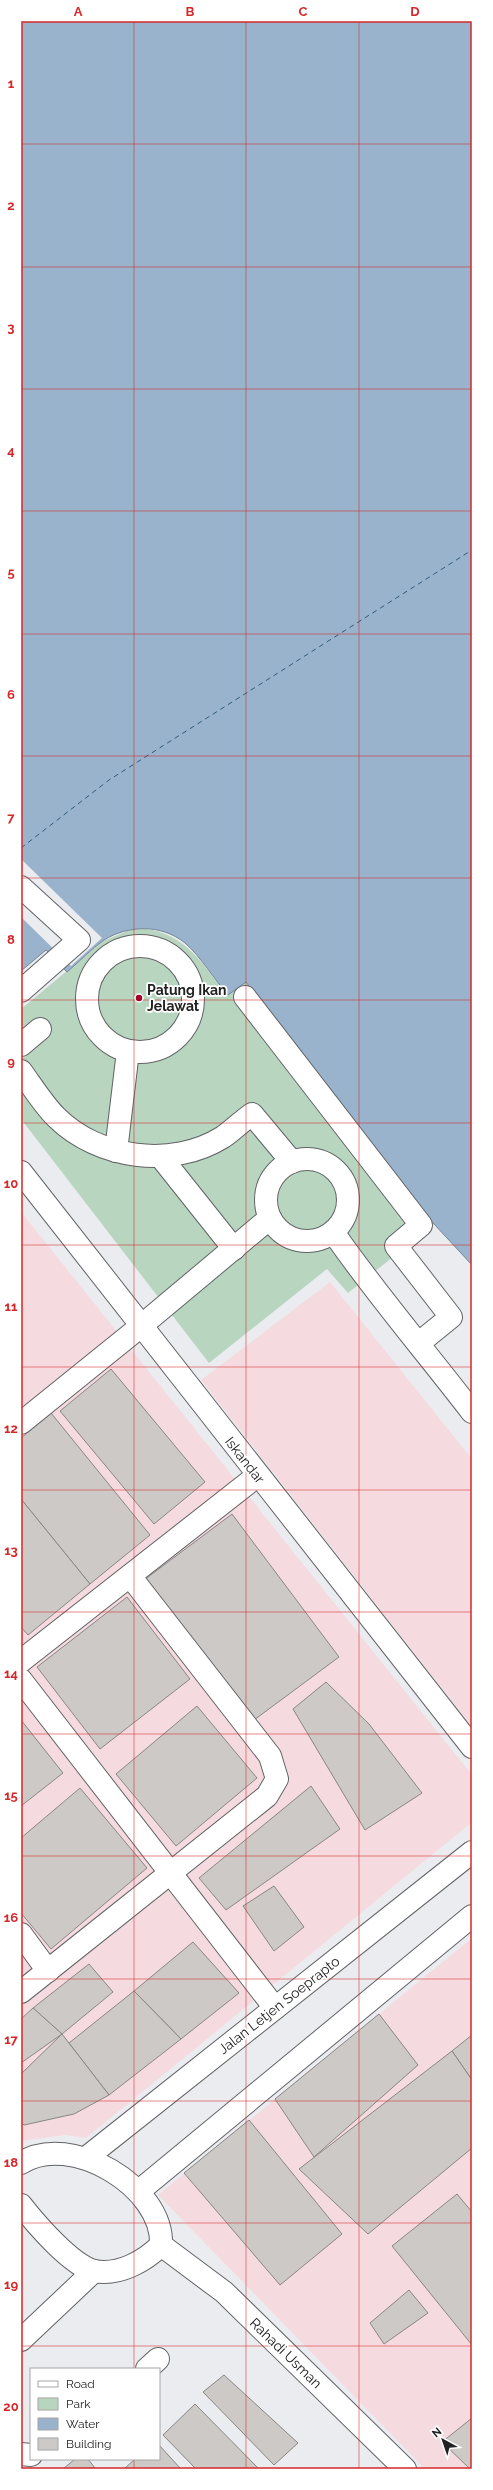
<svg xmlns="http://www.w3.org/2000/svg" width="493" height="2490" font-family="Raleway,sans-serif">
<rect width="100%" height="100%" fill="#ebecf0"/>
<g fill="#f5dbdf">
<path d="M21 1212 472 1775V1822L86 2138 66 2135 21 2141Z"/>
<path d="M330 1282 472 1459V1727L201 1380Z"/>
<path d="M472 1938V2469H425L158 2195Z"/>
</g>
<path fill="#b8d5c0" d="M145 929C187 934 203 965 227 995L246 982 434 1224 348 1293 327 1269 209 1363 21 1119V1009L103 941 130 930Z"/>
<path fill="#98b3cb" stroke="#748798" d="M21 21H472V1265L434 1224 246 982 228 995C214 979 201 957 185 943 162 924 128 925 104 940 91 949 79 962 67 972L46 950 21 971Z"/>
<path fill="#ebecf0" d="M21 859 102 938 71 966 21 917Z"/>
<g fill="none" stroke-linecap="round" stroke-linejoin="round">
<path stroke="#305b7f" stroke-width="1" stroke-dasharray="5 4" stroke-linecap="butt" d="M21 848 109 780 472 550"/>
</g>
<g fill="#ccc9c7" stroke="#898684">
<path d="M111 1369 205 1482 154 1524 60 1411Z"/>
<path d="M51 1413 150 1535 90 1584 21 1499V1438Z"/>
<path d="M21 1499 90 1584 28 1635 21 1627Z"/>
<path d="M232 1514 339 1657 250 1723 144 1580Z"/>
<path d="M127 1597 190 1679 100 1749 37 1667Z"/>
<path d="M326 1682 369 1724 422 1793 365 1830 293 1709Z"/>
<path d="M197 1706 257 1778 176 1846 116 1774Z"/>
<path d="M21 1720 63 1773 21 1806Z"/>
<path d="M311 1786 340 1829 226 1910 199 1878Z"/>
<path d="M80 1788 147 1868 51 1949 21 1913V1838Z"/>
<path d="M274 1886 304 1927 274 1951 243 1906Z"/>
<path d="M193 1942 239 1993 181 2039 134 1991Z"/>
<path d="M89 1964 113 1992 62 2034 33 2008Z"/>
<path d="M134 1991 181 2039 109 2095 69 2043Z"/>
<path d="M33 2008 62 2034 21 2063V2019Z"/>
<path d="M379 2014 418 2065 314 2157 275 2099Z"/>
<path d="M62 2034 109 2095 74 2114 24 2125 21 2122V2074Z"/>
<path d="M472 2035V2080L452 2051Z"/>
<path d="M452 2051 472 2080V2148L368 2234 299 2169Z"/>
<path d="M249 2120 342 2234 280 2285 184 2173Z"/>
<path d="M457 2194 472 2212V2345L392 2246Z"/>
<path d="M409 2290 428 2313 384 2344 370 2323Z"/>
<path d="M224 2375 298 2443 274 2465 203 2392Z"/>
<path d="M195 2404 259 2469H196L163 2435Z"/>
<path d="M472 2418V2469H470L442 2442Z"/>
<path d="M159 2445 181 2469H124L135 2459H159Z"/>
<path d="M75 2459H88L95 2468 63 2469Z"/>
</g>
<g fill="none" stroke-linecap="round" stroke-linejoin="round">
<defs>
<g id="minor">
<path d="M21 887 79 940 21 991"/>
<circle cx="140" cy="999" r="53"/>
<path d="M245 997 421 1225 396 1246 451 1317 419 1343"/>
<path d="M21 1045 40 1029"/>
<path d="M21 1071C32 1086 43 1104 56 1117 98 1159 172 1169 223 1137 233 1130 242 1121 252 1114L292 1162"/>
<path d="M116 1151 128 1051"/>
<path d="M160 1156 234 1249"/>
<circle cx="307" cy="1200" r="41"/>
<path d="M21 1172 472 1747"/>
<path d="M333 1232C376 1294 426 1352 472 1412"/>
<path d="M21 1423 135 1331 270 1218"/>
<path d="M21 1661 257 1476"/>
<path d="M21 1680 275 2008"/>
<path d="M21 1934 48 1971"/>
<path d="M21 1992 267 1796 277 1779 270 1756 130 1576"/>
<path d="M86 2158 472 1852"/>
<path d="M21 2163C70 2131 164 2187 161 2245 145 2261 119 2276 94 2271 71 2265 36 2224 21 2205"/>
<path d="M139 2191 472 1916"/>
<path d="M161 2245 224 2292 405 2469"/>
<path d="M21 2340 94 2271"/>
<path d="M147 2369 158 2359"/>
<path d="M21 2454 31 2455"/>
</g>
</defs>
<use href="#minor" stroke="#626366" stroke-width="24"/>
<use href="#minor" stroke="#fff" stroke-width="22"/>
</g>
<path fill="none" stroke="#d62828" stroke-width="1" stroke-opacity="0.55" d="M134 21V2369M246 21V2469M359 21V2469M21 144H472M21 267H472M21 389H472M21 511H472M21 634H472M21 756H472M21 878H472M21 1000H472M21 1123H472M21 1245H472M21 1367H472M21 1490H472M21 1612H472M21 1734H472M21 1856H472M21 1979H472M21 2101H472M21 2223H472M21 2346H472M134 2459V2469"/>
<circle fill="#a20227" stroke="#fff" stroke-width="1.5" cx="139" cy="998" r="4"/>
<g text-anchor="middle" stroke-width="3.5" stroke-linejoin="round" paint-order="stroke">
<g font-size="14" font-weight="bold" fill="#212122" stroke="#fff" text-anchor="start">
<text x="147" y="995">Patung Ikan<tspan x="147" dy="16">Jelawat</tspan></text>
</g>
<g font-size="14" fill="#212122" stroke="#fff">
<text transform="translate(245 1460) rotate(52)" y="5">Iskandar</text>
<text transform="translate(279 2005) rotate(-38)" y="5">Jalan Letjen Soeprapto</text>
<text transform="translate(286 2353) rotate(44)" y="5">Rahadi Usman</text>
</g>
</g>
<rect width="493" height="2490" fill="none" stroke="#ffffff" stroke-width="44"/>
<rect x="30" y="2368" width="130" height="92" fill="#ffffff" stroke="#a6a6a7"/>
<rect x="38" y="2381" width="20" height="6" fill="#ffffff" stroke="#a6a6a7"/>
<text x="66" y="2388" font-size="12" fill="#212122">Road</text>
<rect x="38" y="2398" width="20" height="12" fill="#b8d5c0" stroke="#a6a6a7"/>
<text x="66" y="2408" font-size="12" fill="#212122">Park</text>
<rect x="38" y="2418" width="20" height="12" fill="#98b3cb" stroke="#a6a6a7"/>
<text x="66" y="2428" font-size="12" fill="#212122">Water</text>
<rect x="38" y="2438" width="20" height="12" fill="#ccc9c7" stroke="#a6a6a7"/>
<text x="66" y="2448" font-size="12" fill="#212122">Building</text>
<g transform="translate(443 2440) rotate(320)" stroke="#ffffff" stroke-width="3" paint-order="stroke">
<path d="M0-3L7 15L0 10L-7 15Z" fill="#212122"/>
<text y="-6" font-size="11" font-weight="bold" text-anchor="middle" fill="#212122">N</text>
</g>
<rect x="22" y="22" width="449" height="2446" fill="none" stroke="#d62828" stroke-width="1.5"/>
<g font-size="13" text-anchor="middle" font-weight="bold" fill="#d62828">
<text x="78" y="16">A</text>
<text x="190" y="16">B</text>
<text x="303" y="16">C</text>
<text x="415" y="16">D</text>
<text x="11" y="88">1</text>
<text x="11" y="210">2</text>
<text x="11" y="332">3</text>
<text x="11" y="455">4</text>
<text x="11" y="577">5</text>
<text x="11" y="699">6</text>
<text x="11" y="822">7</text>
<text x="11" y="944">8</text>
<text x="11" y="1066">9</text>
<text x="11" y="1188">10</text>
<text x="11" y="1311">11</text>
<text x="11" y="1433">12</text>
<text x="11" y="1555">13</text>
<text x="11" y="1678">14</text>
<text x="11" y="1800">15</text>
<text x="11" y="1922">16</text>
<text x="11" y="2044">17</text>
<text x="11" y="2167">18</text>
<text x="11" y="2289">19</text>
<text x="11" y="2411">20</text>
</g>
</svg>
